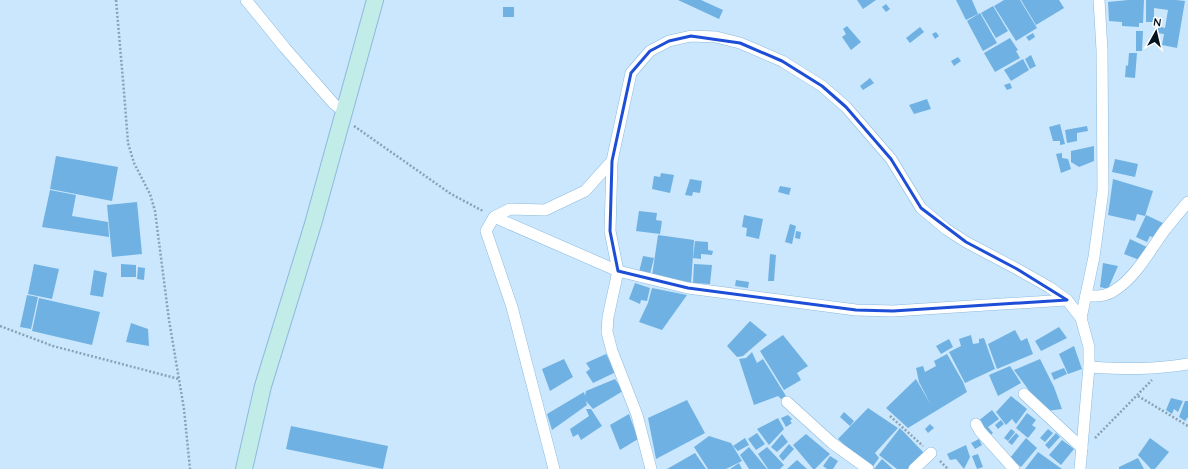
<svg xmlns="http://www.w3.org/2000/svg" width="1188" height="469" font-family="Quicksand,sans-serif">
<rect width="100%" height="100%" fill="#cbe7fd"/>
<g fill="#6fb1e2">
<path d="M678 0H701L723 10 719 19Z"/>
<path d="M857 0H876L863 9Z"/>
<path d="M956 0H972L978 14 966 20Z"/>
<path d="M1004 0H1020L1037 28 1016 41 994 6Z"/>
<path d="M1021 0H1059L1064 8 1036 25Z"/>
<path d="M1128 0H1144L1143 23H1139V27L1122 26V22L1109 21 1108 2Z"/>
<path d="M1146 0H1176L1185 1 1177 48 1162 45 1164 34 1157 33 1158 26 1165 28 1168 10 1154 8V22H1146Z"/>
<path d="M886 4 890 9 886 12 882 7Z"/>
<path d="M993 6 1008 31 996 38 981 13Z"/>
<rect x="503" y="7" width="11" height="10"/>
<path d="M980 13 997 43 983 51 967 21Z"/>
<path d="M847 26 861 42 851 50 842 37 846 34 843 29Z"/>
<path d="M920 27 924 32 910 43 906 38Z"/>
<path d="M1136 31H1143L1142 51H1136Z"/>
<path d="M936 32 939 36 935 39 932 34Z"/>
<path d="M1033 33 1035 37 1029 41 1026 37Z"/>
<path d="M1010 38 1018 50 1016 51 1020 58 995 72 984 53Z"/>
<path d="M1129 53H1137L1135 78 1125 77 1126 65 1128 66Z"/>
<path d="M1031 55 1036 66 1030 69 1025 59Z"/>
<path d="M958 57 961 61 954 66 951 61Z"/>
<path d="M1023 59 1029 70 1011 81 1004 70Z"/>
<path d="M870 78 874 83 863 90 860 86Z"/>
<path d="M1010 83 1012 88 1007 90 1004 85Z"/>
<path d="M927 99 931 109 914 114 909 105Z"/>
<path d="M1060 124 1065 144 1060 145V141H1053L1049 127Z"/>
<path d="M1087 126 1088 131 1077 133V141L1067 143 1065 130Z"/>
<path d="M1094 146V161L1079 167 1071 162V151Z"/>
<path d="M1062 153V158L1068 159 1071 169 1061 173 1056 154Z"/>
<path d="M56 156 118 167 112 201 50 189Z"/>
<path d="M1115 159 1138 164 1135 177 1112 172Z"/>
<path d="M661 173 674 175 670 193 652 189 654 176 660 177Z"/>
<path d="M690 179 702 181 700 193 693 192 692 196 685 195Z"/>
<path d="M1113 179 1153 191 1145 216 1137 214 1135 221 1108 215Z"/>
<path d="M780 186 791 188 789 195 778 192Z"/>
<path d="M50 190 76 195 72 216 108 222 109 237 42 227Z"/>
<path d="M137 202 142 254 112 257 107 205Z"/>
<path d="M639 211 657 213 656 220 662 221 660 234 636 231Z"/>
<path d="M744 215 763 219 759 239 746 236 747 228 742 227Z"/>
<path d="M1146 215 1163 223 1156 239 1150 236 1147 242 1136 237Z"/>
<path d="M790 224 796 226 792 244 785 242Z"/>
<path d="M796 231 801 232 800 239 795 238Z"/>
<path d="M658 235 694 240 691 284 652 276Z"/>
<path d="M1130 239 1151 249 1142 261 1124 254Z"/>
<path d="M695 241 708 242V250L713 251 712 255 701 254V259L693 258Z"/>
<path d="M770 254 776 255 774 281H768Z"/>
<path d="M643 256 654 258 650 274 639 272Z"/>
<path d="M1103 263 1118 266 1108 289 1100 287Z"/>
<path d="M34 264 59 269 52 299 28 294Z"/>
<path d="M121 264 136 265V277H121Z"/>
<path d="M694 264 712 265 710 284 693 283Z"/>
<path d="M138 267 145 268 144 280 137 279Z"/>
<path d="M94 270 107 273 103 297 90 295Z"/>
<path d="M736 280 749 282 748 288 735 286Z"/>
<path d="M635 283 650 288 647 301 641 300 640 304 629 299Z"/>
<path d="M652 288 687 295 662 330 639 322 648 303Z"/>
<path d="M27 295 38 297 31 329 20 327Z"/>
<path d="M39 298 100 312 92 345 32 331Z"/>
<path d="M750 321 767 335 743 356 737 357 727 346Z"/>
<path d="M131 323 148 329 149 346 126 342Z"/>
<path d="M1059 327 1067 338 1041 351 1035 341Z"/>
<path d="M1015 330 1021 341 1027 338 1033 354 997 369 988 344Z"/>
<path d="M783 335 808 366 797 373 801 380 784 390 760 351Z"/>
<path d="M971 335 973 344 979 343V339L984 338 995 369 965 383 949 352 961 346 959 339Z"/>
<path d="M949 339 953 347 941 354 936 346Z"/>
<path d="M1074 346 1082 369 1068 374 1059 354Z"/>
<path d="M752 352 757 363 763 359 786 396 781 399 778 396 754 405 739 359 746 358Z"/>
<path d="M606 354 616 372 593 383 586 372 590 369 586 363Z"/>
<path d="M947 354 963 382 967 392 908 428 886 408 916 379 931 405 919 382 916 368 923 366 925 372 936 366 934 361Z"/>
<path d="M564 359 573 377 550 391 542 369Z"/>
<path d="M1040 359 1054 387 1062 409 1047 411 1036 400 1014 370Z"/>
<path d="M1010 366 1021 383 998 396 989 375Z"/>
<path d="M1064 368 1067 374 1054 380 1051 373Z"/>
<path d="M615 379 623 391 593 409 586 401 587 405 552 430 547 414 584 392 585 396 586 391Z"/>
<path d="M1011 396 1027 409 1016 424 1012 419 1006 425 996 412Z"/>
<path d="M1171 398 1183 401 1178 412 1174 409 1172 414 1166 410Z"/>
<path d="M687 400 705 433 656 459 648 418Z"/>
<path d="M1185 401H1188V417L1185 421 1179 417Z"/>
<path d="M868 408 898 428 875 453 879 458 871 469 838 439Z"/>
<path d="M586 409H591L602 426 581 440 578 434 573 437 570 429 589 416Z"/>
<path d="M992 410 999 419 988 427 993 433 989 436 977 422Z"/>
<path d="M844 412 854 421 850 426 840 417Z"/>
<path d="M1027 413 1036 420 1032 425 1036 428 1028 438 1016 428Z"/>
<path d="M629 414 638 439 620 450 610 425Z"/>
<path d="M788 415 792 419 790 421 792 423 786 427 781 418Z"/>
<path d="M778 418 784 429 769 445 757 429Z"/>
<path d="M1001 420 1004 424 998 429 995 425Z"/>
<path d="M930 424 934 428 928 433 925 429Z"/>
<path d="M291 426 388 446 383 469 286 449Z"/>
<path d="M900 428 924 453 908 469H897L879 455Z"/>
<path d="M1011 429 1015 432 1008 441 1004 438Z"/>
<path d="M1048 429 1053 433 1045 442 1040 438Z"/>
<path d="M757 433 765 444 756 450 748 439Z"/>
<path d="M1016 433 1019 436 1012 445 1008 442Z"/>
<path d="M1056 433 1060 437 1049 449 1045 445Z"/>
<path d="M782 434 788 442 777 452 771 447Z"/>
<path d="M806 434 830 454 815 469H813L793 445Z"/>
<path d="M709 436 731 443 742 461 726 469H708L694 447Z"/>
<path d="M745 438 749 445 738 451 733 446Z"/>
<path d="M1026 438 1037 448 1021 467 1010 458Z"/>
<path d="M1150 438 1169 452 1155 469H1151L1138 455Z"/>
<path d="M979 439 982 445 975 449 971 443Z"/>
<path d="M1062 440 1074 449 1061 465 1049 455Z"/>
<path d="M789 444 794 449 783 461 779 456Z"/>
<path d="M966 445 970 457 964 469 956 459 950 460 947 454Z"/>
<path d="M749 447 767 469H749L740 455Z"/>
<path d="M767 447 784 465 780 469H768L758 454Z"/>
<path d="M1038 452 1062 469H1025Z"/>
<path d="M695 453 706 469H667Z"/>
<path d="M978 454 983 467 977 469 972 456Z"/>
<path d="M830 456 838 461 833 469H827L823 466Z"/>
<path d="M1138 458 1144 469H1119V467Z"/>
<path d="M882 459 893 469H874Z"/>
<path d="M797 460 807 469H787Z"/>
<path d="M739 463 742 469H730Z"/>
</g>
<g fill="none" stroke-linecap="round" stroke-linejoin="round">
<defs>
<g id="street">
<path d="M246 0 285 48 334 104 344 111"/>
<path d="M612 161 610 231 618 271 608 317 607 332 612 351 637 415 651 469"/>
<path d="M494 217 618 271 688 288 856 310 893 311 1067 300"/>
<path d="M1086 296C1096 296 1106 297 1115 290 1135 278 1151 249 1164 231 1172 221 1180 211 1188 202"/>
<path d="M1081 318 1094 257 1103 190 1102 50 1099 0"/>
<path d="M1089 367C1123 369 1155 370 1188 364"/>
<path d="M1024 394 1082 448"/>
<path d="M787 402 832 443 868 469"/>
<path d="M976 424 980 431 1014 469"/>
<path d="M554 469 512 307 486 231 494 217 510 209 545 210 585 191 612 161 631 73 650 51 669 41 691 36 716 37 740 43 782 61 822 86 846 107 891 159 921 208 946 229 966 242 1017 269 1049 287 1067 300 1081 318 1089 347V367L1080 469"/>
<path d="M914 469 931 453"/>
</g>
<path id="secondary" d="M244 469 263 386 313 224 375 0"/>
</defs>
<use href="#street" stroke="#8cbade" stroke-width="12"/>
<use href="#secondary" stroke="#8cbade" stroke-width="18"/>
<g stroke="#89a2b4" stroke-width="2.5" stroke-dasharray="2 2" stroke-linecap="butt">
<path d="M116 0 124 92 128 143 134 163 150 194 155 211 169 320 184 409 190 469"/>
<path d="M354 126 451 194 483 211"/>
<path d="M0 326 53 346 179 379"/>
<path d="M1138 396 1188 426"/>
<path d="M890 416 923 446"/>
<path d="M1095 438 1152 380"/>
<path d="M940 461 948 469"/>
</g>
<use href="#street" stroke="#fff" stroke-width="11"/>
<use href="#secondary" stroke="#c2ece7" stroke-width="16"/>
</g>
<path fill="none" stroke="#1d4ed8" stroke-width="3" stroke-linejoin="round" d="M691 36 740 43 782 61 822 86 846 107 891 159 921 208 966 242 1017 269 1067 300 893 311 856 310 688 288 618 271 610 231 612 161 631 73 650 51 669 41Z"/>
<g transform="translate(1156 32) rotate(8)" stroke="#ffffff" stroke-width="3" paint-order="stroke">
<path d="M0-3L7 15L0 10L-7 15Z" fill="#02121e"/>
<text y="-6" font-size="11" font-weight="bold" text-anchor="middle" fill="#02121e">N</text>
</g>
</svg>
